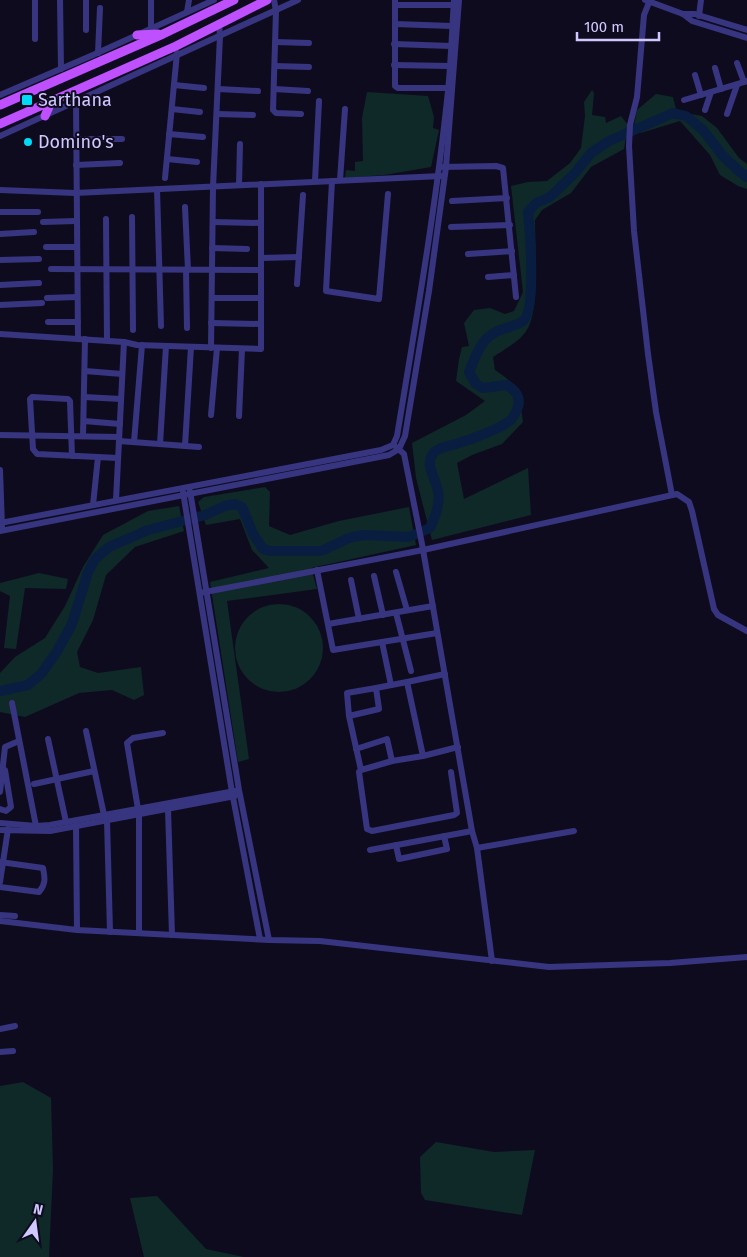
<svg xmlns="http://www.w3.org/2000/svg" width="747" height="1257" font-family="'Fira Sans',sans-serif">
<rect width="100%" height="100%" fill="#0f0b1f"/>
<g fill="#0e2928">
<path d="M592 90 594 93 592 115 605 117 606 123 621 116 628 125 624 149 591 167 571 193 542 210 535 220C535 246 540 305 528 328 521 341 505 349 493 357L495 370C522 388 519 392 523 422L502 444 472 455 457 463 464 499 528 468 531 515 432 540 416 478 412 443 466 415 485 401 456 381 459 359 462 347 469 346 464 323 474 310 490 308 505 314 514 311 523 292 511 186 528 182 547 181 570 163 581 148 585 116 584 102Z"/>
<path d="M367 92 428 96 434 117 433 128 439 130 431 167 384 175 345 178 346 170 355 171V162L363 161 362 118Z"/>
<path d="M656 94 673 97 676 109 680 112 702 116 717 128 739 158 747 164V189L738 186 720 175 710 155 680 121 641 133 634 126 637 110Z"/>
<path d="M265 487 270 492 269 526 290 535 339 521 409 507 416 545 311 568 317 589 227 601 249 759 238 762 210 582 269 568 252 550 240 519 206 525 198 502 204 497Z"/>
<path d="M179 506 184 531 135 547 106 575 93 620 77 652 80 667 98 673 141 667 144 695 134 700 112 690 79 693 25 717 0 712V673L15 657 45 638 65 606 83 567 103 535 148 511Z"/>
<path d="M39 573 68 579 66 589 25 588 16 649 4 648 10 596 0 591V583Z"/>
<circle cx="279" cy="648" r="44"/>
<path d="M23 1082 51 1098 53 1170 49 1257H0V1086Z"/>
<path d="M436 1142 494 1152 535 1150 522 1215 425 1200 421 1193 420 1157Z"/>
<path d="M157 1196 206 1249 244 1257H144L130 1198Z"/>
</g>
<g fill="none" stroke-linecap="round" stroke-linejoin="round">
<path stroke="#091d40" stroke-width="10" d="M0 691 28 685 41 674 56 653 72 624 88 572 95 559 109 547 148 530 205 515 225 506 235 504 242 507 253 534 263 549 270 551H321L349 538 363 535 409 537 430 528C435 517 440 505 438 492 437 480 425 467 432 455 437 446 453 446 462 442 472 439 501 428 508 422 513 419 516 413 518 407 521 397 515 390 507 385L483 388 476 384 469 372C477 353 482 335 503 329 511 326 519 325 524 320 536 307 530 232 528 212L536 203 550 197 575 173 591 153 609 141 673 113 686 116 703 130 723 156 741 173 747 177"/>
<g stroke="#383580" stroke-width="6">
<path d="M60 0 61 69"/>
<path d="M274 0 276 11 273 110 276 113 301 114"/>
<path d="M395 0V86L398 88H448"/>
<path d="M645 0 683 14 692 21 747 38"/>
<path d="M650 0 644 15 637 97 630 125 629 146 634 231 648 354 656 412 672 495"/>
<path d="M395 5H454"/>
<path d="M187 12 189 0"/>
<path d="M683 14H695L747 30"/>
<path d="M699 16 701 0"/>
<path d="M395 24 452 26"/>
<path d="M151 28V0"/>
<path d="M86 30V0"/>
<path d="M35 39V0"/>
<path d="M275 42 309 43"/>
<path d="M394 44 451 46"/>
<path d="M98 53 100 8"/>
<path d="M737 63 744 82"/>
<path d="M394 65 449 66"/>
<path d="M275 66 309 67"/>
<path d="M715 68 721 89"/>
<path d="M695 75 701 95"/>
<path d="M174 85 204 88"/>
<path d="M218 89 258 91"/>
<path d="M274 89 308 91"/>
<path d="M0 95 93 55 214 0"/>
<path d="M684 100 747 81"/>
<path d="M76 102 78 339"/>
<path d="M172 109 200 112"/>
<path d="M705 110 711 92"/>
<path d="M217 114 253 115"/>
<path d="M727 114 737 85"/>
<path d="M169 134 203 137"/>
<path d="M0 136 298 0"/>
<path d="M76 139H122"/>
<path d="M167 159 197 162"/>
<path d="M76 165 120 163"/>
<path d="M442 167 496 166 503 168 516 297"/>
<path d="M165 178 177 53"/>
<path d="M340 180 345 109"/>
<path d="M315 181 319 101"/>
<path d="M332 181 326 291 379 299 388 194"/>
<path d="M239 185 240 144"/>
<path d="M157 189 161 326"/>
<path d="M0 190 75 193 441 176"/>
<path d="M452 201 507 198"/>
<path d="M185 207 188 270"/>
<path d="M0 212H38"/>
<path d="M132 217 133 330"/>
<path d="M106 219 107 340"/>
<path d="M43 222 76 221"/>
<path d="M213 222 261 223"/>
<path d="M451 227 510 225"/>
<path d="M0 234 34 232"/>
<path d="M46 247H76"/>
<path d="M212 248 247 249"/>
<path d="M468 254 512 251"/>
<path d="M261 258 299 257"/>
<path d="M0 260 39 259"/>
<path d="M51 269 260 270"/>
<path d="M186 270 187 328"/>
<path d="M488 277 514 275"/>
<path d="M297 284 303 195"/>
<path d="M0 285 39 283"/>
<path d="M47 298 77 297"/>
<path d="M212 298H261"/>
<path d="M0 305 42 303"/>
<path d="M48 322H78"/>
<path d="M211 323 261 324"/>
<path d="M0 334 124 342 137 345 261 349V184"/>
<path d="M211 348 213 187 220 36 219 24"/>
<path d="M85 371 122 374"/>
<path d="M84 397 121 399"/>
<path d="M211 415 217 348"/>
<path d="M239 416 242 349"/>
<path d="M84 421 120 424"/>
<path d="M0 435 119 437"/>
<path d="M83 436 85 339"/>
<path d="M119 441 199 447"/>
<path d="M134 442 142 345"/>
<path d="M160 444 166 346"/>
<path d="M185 446 191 347"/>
<path d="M396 447 404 454 422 544 472 831 477 848 492 961"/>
<path d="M72 456 70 401 68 399 32 397 30 399 33 449 37 454 118 458"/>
<path d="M0 470 2 527"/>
<path d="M190 491 239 790 269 940"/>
<path d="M183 492 232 792 260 939"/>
<path d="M116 500 124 342"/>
<path d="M93 505 98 457"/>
<path d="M0 523 381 450 393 445 397 436C416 321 436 206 448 91 451 62 452 30 454 0"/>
<path d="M0 531 389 455 399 449 405 436 429 291 446 167 459 0"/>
<path d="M317 570 333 650 437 633"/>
<path d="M396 572 407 610"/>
<path d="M374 576 383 615"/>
<path d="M351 580 359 619"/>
<path d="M200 593 423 550 677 494 689 502 692 511 714 609 718 615 747 631"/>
<path d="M396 613 411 671"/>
<path d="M328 624 433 606"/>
<path d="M382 642 391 685"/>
<path d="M376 688 407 682"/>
<path d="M12 703 36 826"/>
<path d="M349 716 379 709 376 688 347 693 349 716 361 770 392 761 423 756 407 682 445 674"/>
<path d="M86 731 104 815"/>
<path d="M48 739 66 822"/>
<path d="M356 749 387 739 392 761"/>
<path d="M423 756 458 747"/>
<path d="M359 772 367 829 372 831 454 815 457 813 451 772"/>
<path d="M34 784 94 771"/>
<path d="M0 792 5 747 19 741"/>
<path d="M0 809 6 811 11 807 5 770"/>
<path d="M138 809 127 743 133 738 163 733"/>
<path d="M168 809 172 935"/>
<path d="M139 814V933"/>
<path d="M107 820 110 932"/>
<path d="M0 823 36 826 50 825 235 791"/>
<path d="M76 826 77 930"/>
<path d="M0 830 50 831 235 796"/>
<path d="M396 845 399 859 447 849 444 836"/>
<path d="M477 848 574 831"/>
<path d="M370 850 472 831"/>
<path d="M0 862 43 868C45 878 46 884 39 892L0 887"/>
<path d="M0 882 8 829"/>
<path d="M0 915 15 916"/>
<path d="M0 921 77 930 269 940 320 941 549 967 670 963 747 957"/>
<path d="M0 1029 15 1026"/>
<path d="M0 1052 13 1051"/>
</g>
<g stroke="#bf50ff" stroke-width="9">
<path d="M137 35 158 34"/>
<path d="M0 105 163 34 234 0"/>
<path d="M45 116 52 100"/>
<path d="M0 124 176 46 267 0"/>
</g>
</g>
<g fill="#00daf4" stroke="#0f0b1f" stroke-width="2">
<rect x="21" y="94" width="12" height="12" rx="2.5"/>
<circle cx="28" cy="142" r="5"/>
</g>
<g text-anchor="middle" stroke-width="4" stroke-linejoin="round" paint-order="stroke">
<g font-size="18" fill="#d0c9ff" stroke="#0f0b1f" text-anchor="start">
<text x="38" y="106">Sarthana</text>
<text x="38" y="148">Domino's</text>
</g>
</g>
<g transform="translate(35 1222) rotate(14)" stroke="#0f0b1f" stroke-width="4" paint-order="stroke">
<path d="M0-4L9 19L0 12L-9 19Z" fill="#d0c9ff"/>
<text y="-8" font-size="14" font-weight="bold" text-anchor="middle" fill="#d0c9ff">N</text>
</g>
<path d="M577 32v8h82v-8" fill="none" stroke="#d0c9ff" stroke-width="2.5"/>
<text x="584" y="32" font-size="15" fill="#d0c9ff" stroke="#0f0b1f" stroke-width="4" paint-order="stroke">100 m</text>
</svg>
